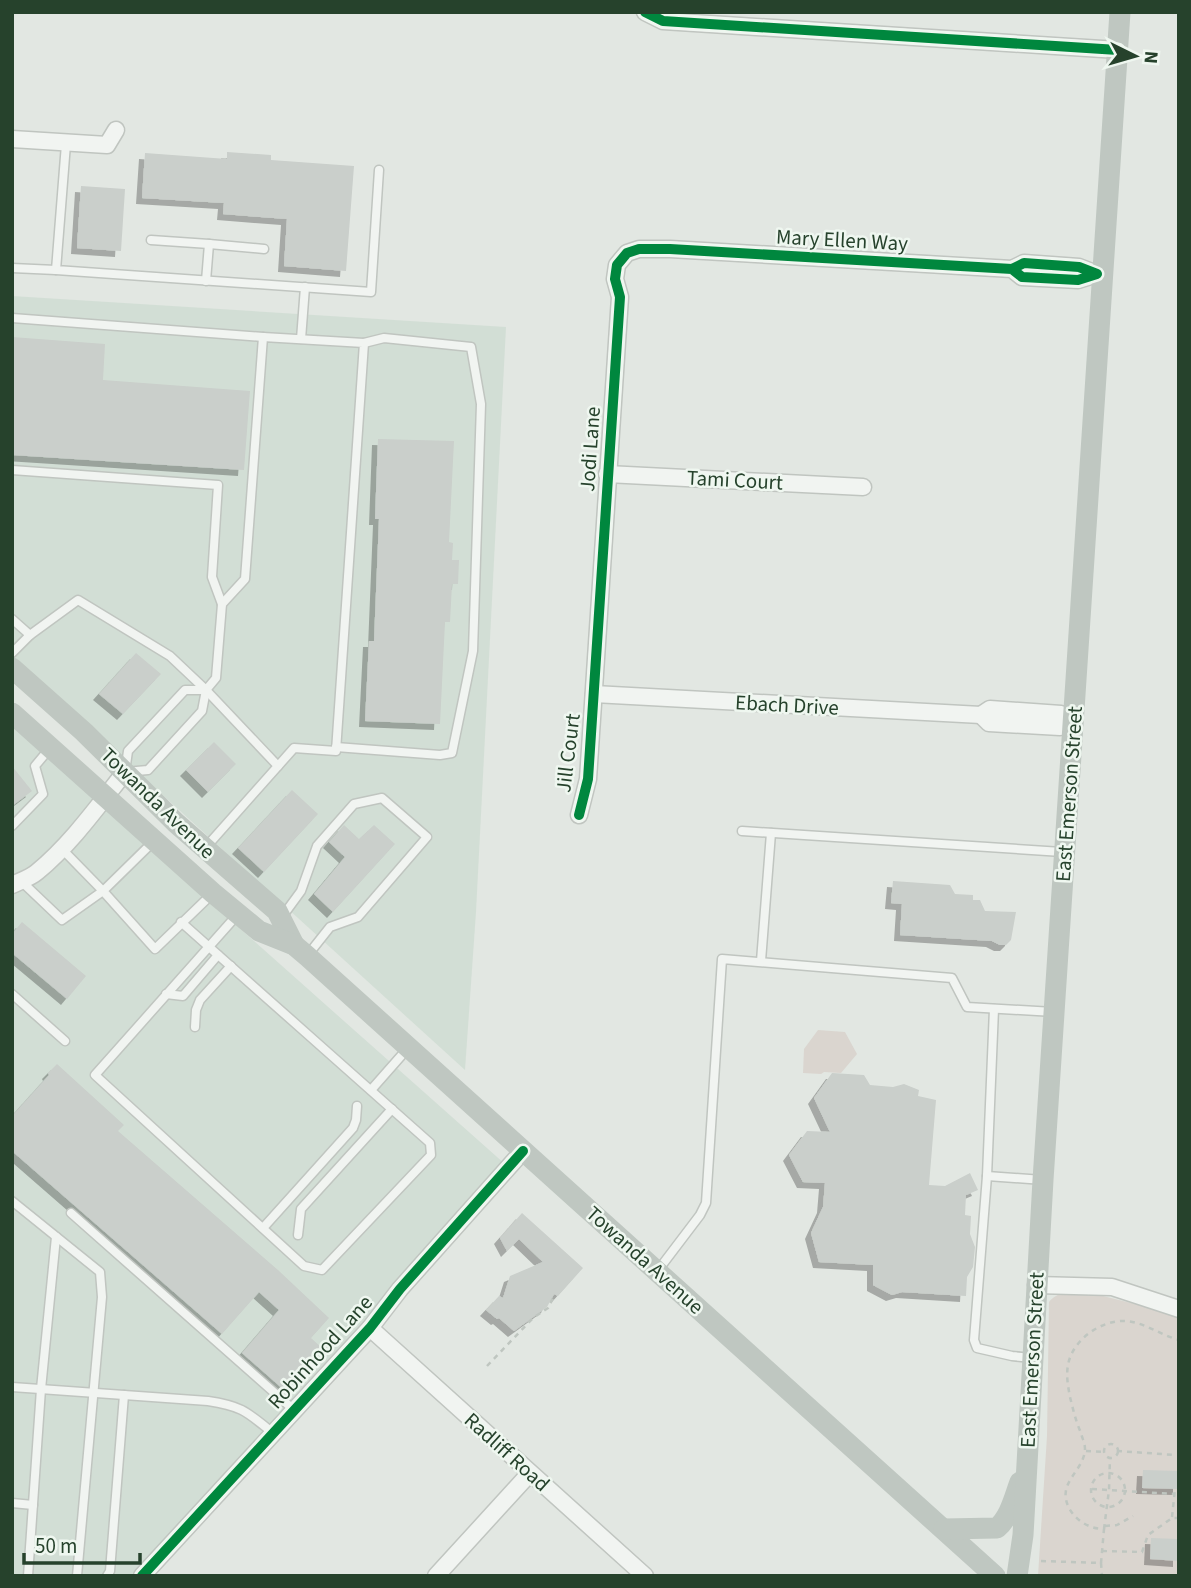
<svg xmlns="http://www.w3.org/2000/svg" width="1191" height="1588" font-family="'Source Sans 3',sans-serif">
<defs>
<filter id="shadow"><feDropShadow dx="-6" dy="6" stdDeviation="0" flood-color="#0004"/></filter>
</defs>
<rect width="100%" height="100%" fill="#e2e7e2"/>
<g fill="#d2ded5">
<path d="M12 296 506 327 476 912 465 1070 12 658Z"/>
<path d="M12 726 515 1173 154 1576H12Z"/>
</g>
<g fill="#dad5cf">
<path d="M818 1030 845 1032 857 1054 841 1073 824 1072 821 1074 803 1073 804 1049Z"/>
<path d="M1087 1292 1179 1315V1576H1038L1047 1436 1049 1302C1058 1290 1074 1293 1087 1292Z"/>
</g>
<g fill="#cacfcb" filter="url(#shadow)">
<path d="M227 152 271 155V160L354 166 346 271 284 266 287 219 223 214 224 203 142 198 145 153 227 159Z"/>
<path d="M81 186 125 189 121 251 77 248Z"/>
<path d="M12 337 105 344 103 380 250 391 244 470 12 455Z"/>
<path d="M378 439 454 441 449 542 453 543 452 560H459L458 584H452L450 622H445L440 724 365 721 369 641H374L379 519H375Z"/>
<path d="M136 653 161 674 123 714 99 694Z"/>
<path d="M214 742 236 764 208 792 186 770Z"/>
<path d="M12 766 32 791 12 806Z"/>
<path d="M292 790 318 814 264 872 238 848Z"/>
<path d="M344 825 359 839 374 825 395 844 333 912 314 894 345 857 329 842Z"/>
<path d="M893 881 950 885 955 894 973 895V900H980L985 911 1016 912 1011 940 1006 945H1000L992 941 900 935 902 904 891 903Z"/>
<path d="M22 922 86 976 67 999 12 953V934Z"/>
<path d="M57 1064 124 1125 118 1131 278 1270 329 1318 311 1338 322 1348 284 1390 242 1353 279 1310 259 1292 222 1334 12 1151V1116L49 1075 48 1073Z"/>
<path d="M832 1073 864 1075 870 1085 893 1087 904 1084 919 1090 918 1096 936 1100 929 1185 945 1186 970 1173 978 1190 966 1195 965 1215 971 1216 970 1234 975 1247 973 1267 967 1277 966 1296 902 1292 892 1295 873 1285V1265L819 1262 811 1233 823 1207 825 1183 803 1182 789 1155 807 1131 830 1132 814 1098Z"/>
<path d="M522 1213 583 1268 558 1296 554 1294 547 1307 514 1331 499 1318 497 1319 486 1310 499 1296 503 1298 510 1276 543 1262 519 1239 507 1251 500 1238Z"/>
<path d="M1143 1470 1179 1471V1489L1142 1488Z"/>
<path d="M1151 1538 1179 1539V1561L1150 1559Z"/>
</g>
<g fill="none" stroke-linecap="round" stroke-linejoin="round">
<defs>
<g id="service">
<path d="M66 144 56 270 371 292 379 170"/>
<path d="M151 240 209 244 206 281"/>
<path d="M209 244 264 249"/>
<path d="M12 268 56 270"/>
<path d="M12 318 263 337"/>
<path d="M301 339 305 287"/>
<path d="M12 470 218 485 212 577 222 604"/>
<path d="M12 619 30 635 12 653"/>
<path d="M30 635 78 600 170 656 206 690 278 766"/>
<path d="M206 690H185L128 751 125 772 148 770 202 711 206 690 216 678 222 604 245 579 263 337 364 343 336 751 294 748 207 846"/>
<path d="M336 747 440 755 452 753 473 651 481 404 471 347 384 338 364 343"/>
<path d="M12 826 43 794 35 766 50 748"/>
<path d="M742 831 1062 852"/>
<path d="M154 841 103 891 155 949 212 894"/>
<path d="M21 881 62 920 103 891 61 848"/>
<path d="M282 917 301 891 317 846 354 804 382 798 427 837 358 917 330 927 307 956"/>
<path d="M181 922C264 996 347 1069 430 1143L431 1155 322 1270 304 1266 95 1075 238 914"/>
<path d="M761 961 771 833"/>
<path d="M12 994 65 1041"/>
<path d="M166 994 183 996 218 955"/>
<path d="M994 1009 987 1176 974 1340 977 1348 1012 1356 1032 1358"/>
<path d="M195 1027 196 1010 200 1000 231 966"/>
<path d="M371 1090 408 1048"/>
<path d="M987 1176 1043 1180"/>
<path d="M12 1201 100 1272 102 1297 77 1576"/>
<path d="M71 1213 294 1410"/>
<path d="M263 1228 353 1128 356 1120 357 1106"/>
<path d="M298 1235 301 1209 392 1109"/>
<path d="M659 1269 700 1215 706 1203 722 959 952 978 967 1007 1054 1012"/>
<path d="M12 1387 208 1401C242 1406 247 1412 273 1433"/>
<path d="M12 1503 33 1505"/>
<path d="M28 1576 41 1389 56 1237"/>
<path d="M107 1576 110 1571 124 1395"/>
</g>
<g id="minor">
<path d="M645 12 663 21 1118 50"/>
<path d="M12 139 107 145 116 130"/>
<path d="M607 474 863 487"/>
<path d="M594 694 981 715"/>
<path d="M1068 721 1061 714 990 709 981 715 989 723 1060 727 1068 721 1073 722"/>
<path d="M579 815 588 779 620 297 615 279 617 265 627 253 639 249H670L1012 269 1024 263 1079 267 1097 274 1078 280 1022 277 1012 269"/>
<path d="M12 885C20 881 30 878 37 872 71 844 98 806 125 772"/>
<path d="M1036 1285 1112 1287 1179 1309"/>
<path d="M370 1328 645 1576"/>
<path d="M142 1576 370 1328 400 1289 523 1151"/>
<path d="M436 1576 530 1473"/>
</g>
</defs>
<use href="#service" stroke="#c0c5c0" stroke-width="11"/>
<use href="#minor" stroke="#c0c5c0" stroke-width="19"/>
<g stroke="#bfc6c0" stroke-width="2.5" stroke-dasharray="5 5" stroke-linecap="butt">
<path d="M487 1366 533 1318 548 1308 554 1296"/>
<circle cx="1111" cy="1451" r="7"/>
<path d="M1086 1451 1104 1452"/>
<path d="M1117 1451 1176 1455"/>
<circle cx="1108" cy="1490" r="17"/>
<path d="M1092 1489 1174 1494"/>
<path d="M1172 1517 1175 1489"/>
<path d="M1105 1526 1117 1525 1133 1516"/>
<path d="M1104 1529 1109 1490 1110 1457"/>
<path d="M1102 1551 1142 1552 1148 1535 1172 1518H1179"/>
<path d="M1041 1561 1101 1563 1102 1576"/>
<path d="M1101 1563 1104 1529C1090 1529 1076 1521 1069 1508 1056 1482 1084 1472 1085 1449 1085 1443 1082 1438 1081 1433 1076 1422 1073 1409 1070 1397 1068 1386 1066 1376 1068 1365 1072 1341 1099 1321 1123 1321 1143 1321 1160 1335 1179 1340"/>
</g>
<use href="#service" stroke="#f1f4f1" stroke-width="8"/>
<use href="#minor" stroke="#f1f4f1" stroke-width="16"/>
<g stroke="#bfc7c1" stroke-width="21">
<path d="M12 668 84 732 176 823 277 911 294 945"/>
<path d="M12 713 213 893 259 931 294 945 307 956 995 1576"/>
<path d="M944 1529 997 1528C1010 1517 1014 1498 1020 1482"/>
<path d="M1017 1576 1023 1535 1043 1180 1120 12"/>
</g>
<defs>
<g id="cycleway">
<path d="M645 12 663 21 1118 50"/>
<path d="M579 815 588 779 620 297 615 279 617 265 627 253 639 249H670L1012 269 1024 263 1079 267 1097 274 1078 280 1022 277 1012 269"/>
<path d="M142 1576 370 1328 400 1289 523 1151"/>
</g>
</defs>
<use href="#cycleway" stroke="#eff7f0" stroke-width="15"/>
<use href="#cycleway" stroke="#00873e" stroke-width="10"/>
</g>
<g text-anchor="middle" stroke-width="5" stroke-linejoin="round" paint-order="stroke">
<g font-size="21" fill="#26422c" stroke="#eff7f0">
<text transform="translate(842 240) rotate(3)" y="7">Mary Ellen Way</text>
<text transform="translate(590 449) rotate(-86)" y="7">Jodi Lane</text>
<text transform="translate(735 480) rotate(3)" y="7">Tami Court</text>
<text transform="translate(787 705) rotate(3)" y="7">Ebach Drive</text>
<text transform="translate(568 753) rotate(-83)" y="7">Jill Court</text>
<text transform="translate(1069 794) rotate(-86)" y="7">East Emerson Street</text>
<text transform="translate(158 803) rotate(44)" y="7">Towanda Avenue</text>
<text transform="translate(645 1260) rotate(42)" y="7">Towanda Avenue</text>
<text transform="translate(320 1352) rotate(-48)" y="7">Robinhood Lane</text>
<text transform="translate(1032 1360) rotate(-87)" y="7">East Emerson Street</text>
<text transform="translate(507 1452) rotate(42)" y="7">Radliff Road</text>
</g>
</g>
<rect width="1191" height="1588" fill="none" stroke="#26422c" stroke-width="28"/>
<g transform="translate(1135 56) rotate(95)" stroke="#eff7f0" stroke-width="5" paint-order="stroke">
<path d="M0-5L12 26L0 18L-12 26Z" fill="#26422c"/>
<text y="-10" font-size="19" font-weight="bold" text-anchor="middle" fill="#26422c">N</text>
</g>
<path d="M24 1553v10h116v-10" fill="none" stroke="#26422c" stroke-width="3.5"/>
<text x="35" y="1553" font-size="21" fill="#26422c" stroke="#eff7f0" stroke-width="5" paint-order="stroke">50 m</text>
</svg>
